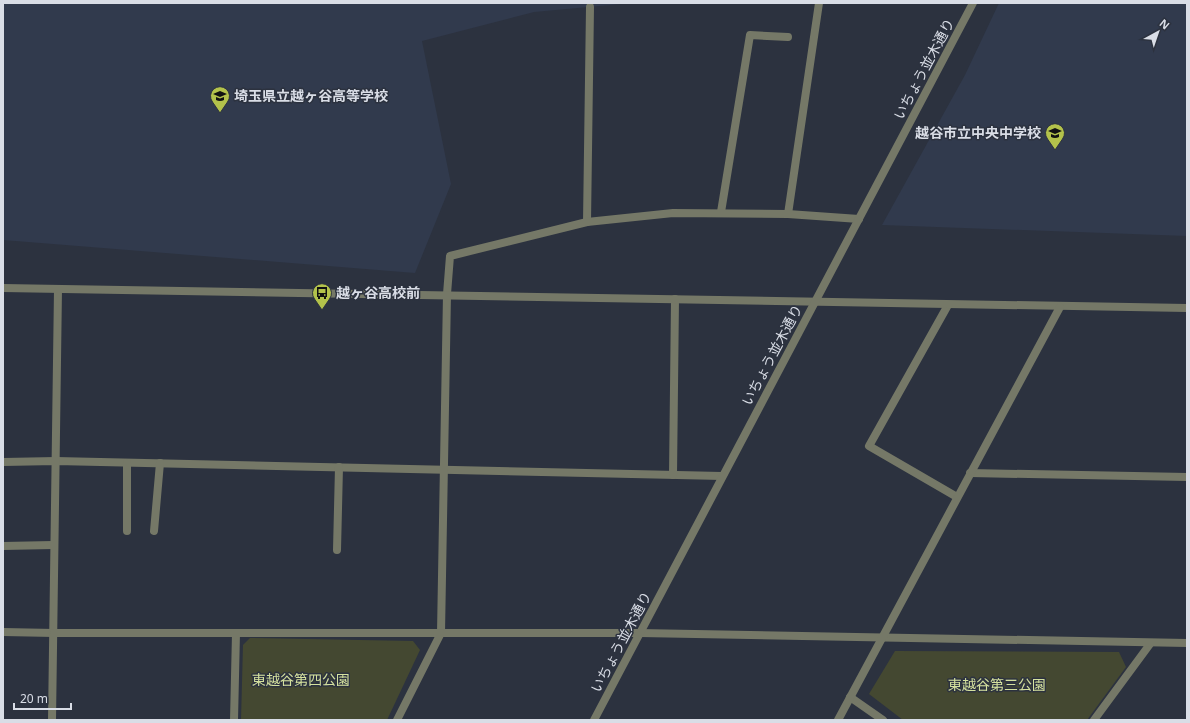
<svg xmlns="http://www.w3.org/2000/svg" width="1190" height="723" font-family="'Noto Sans','Noto Sans JP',sans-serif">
<rect width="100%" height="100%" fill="#2c323f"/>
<g fill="#313a4d">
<path d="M3 3H632L534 12 422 41 451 184 415 273 3 240Z"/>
<path d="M999 3H1187V236L882 225 965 75Z"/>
</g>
<g fill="#444831">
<path d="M250 638 413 641 420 650 387 720H241L243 645Z"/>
<path d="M895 651 1119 652 1126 667 1087 720H903L869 694Z"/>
</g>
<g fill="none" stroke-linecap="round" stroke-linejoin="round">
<g stroke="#757867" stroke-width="8">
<path d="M721 212 750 35 788 37"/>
<path d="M788 214 819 3"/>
<path d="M587 222 590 7"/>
<path d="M948 305 869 446 957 497"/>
<path d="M3 462 56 461 722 476"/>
<path d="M127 463V531"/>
<path d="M970 473 1187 477"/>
<path d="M673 475 675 299"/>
<path d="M154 531 160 463"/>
<path d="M3 546 53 545"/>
<path d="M337 550 339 467"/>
<path d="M3 632 54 633"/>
<path d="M850 697 883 720"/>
<path d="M52 720 58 289"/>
<path d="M234 720 236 633"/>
<path d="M397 720 441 633 447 294 450 256 587 222 673 213 788 214 859 219"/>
<path d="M1094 720 1150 644"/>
</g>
<g stroke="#757867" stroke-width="8">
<path d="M3 288 1187 308"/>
<path d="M54 633H640L1187 643"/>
<path d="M594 720 973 3"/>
<path d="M838 720 1060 307"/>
</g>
</g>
<defs>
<symbol id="school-pin" viewBox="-11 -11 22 30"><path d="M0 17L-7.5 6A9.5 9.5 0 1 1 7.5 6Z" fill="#b3c24b" stroke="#2c323f"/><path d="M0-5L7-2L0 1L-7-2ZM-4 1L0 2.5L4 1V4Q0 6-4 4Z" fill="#111"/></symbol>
<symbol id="bus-pin" viewBox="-11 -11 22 30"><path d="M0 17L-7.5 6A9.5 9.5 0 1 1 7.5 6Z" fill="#b3c24b" stroke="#2c323f"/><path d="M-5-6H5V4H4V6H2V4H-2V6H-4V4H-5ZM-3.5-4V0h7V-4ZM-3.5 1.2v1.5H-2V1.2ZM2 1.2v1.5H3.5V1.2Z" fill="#111"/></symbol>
</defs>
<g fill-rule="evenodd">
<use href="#school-pin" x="209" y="85" width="22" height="30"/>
<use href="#school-pin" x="1044" y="122" width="22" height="30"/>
<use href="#bus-pin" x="311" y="282" width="22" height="30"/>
</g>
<g text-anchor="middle" stroke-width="3" stroke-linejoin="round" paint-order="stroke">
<g font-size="14" fill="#d9dde6" stroke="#2c323f">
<text transform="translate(924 69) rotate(-62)" y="5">いちょう並木通り</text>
<text transform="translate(772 355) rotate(-62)" y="5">いちょう並木通り</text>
<text transform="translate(621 642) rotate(-62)" y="5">いちょう並木通り</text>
</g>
<g font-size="14" font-weight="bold" fill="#d9dde6" stroke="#2c323f" text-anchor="start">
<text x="234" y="101">埼玉県立越ヶ谷高等学校</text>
<text x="1041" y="138" text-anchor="end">越谷市立中央中学校</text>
<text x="336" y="298">越ヶ谷高校前</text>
</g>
<g font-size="14" fill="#d5e19e" stroke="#2c323f">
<text x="301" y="685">東越谷第四公園</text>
<text x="997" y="690">東越谷第三公園</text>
</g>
</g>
<rect width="1190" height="723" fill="none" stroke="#d9dde6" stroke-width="8"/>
<g transform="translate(1158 32) rotate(40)" stroke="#2c323f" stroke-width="3" paint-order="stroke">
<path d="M0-3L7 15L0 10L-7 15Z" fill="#d9dde6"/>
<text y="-6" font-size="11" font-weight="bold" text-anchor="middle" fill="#d9dde6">N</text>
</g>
<path d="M14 703v6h57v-6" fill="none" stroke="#d9dde6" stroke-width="2"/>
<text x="20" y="703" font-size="12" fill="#d9dde6" stroke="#2c323f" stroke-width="3" paint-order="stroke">20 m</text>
</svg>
